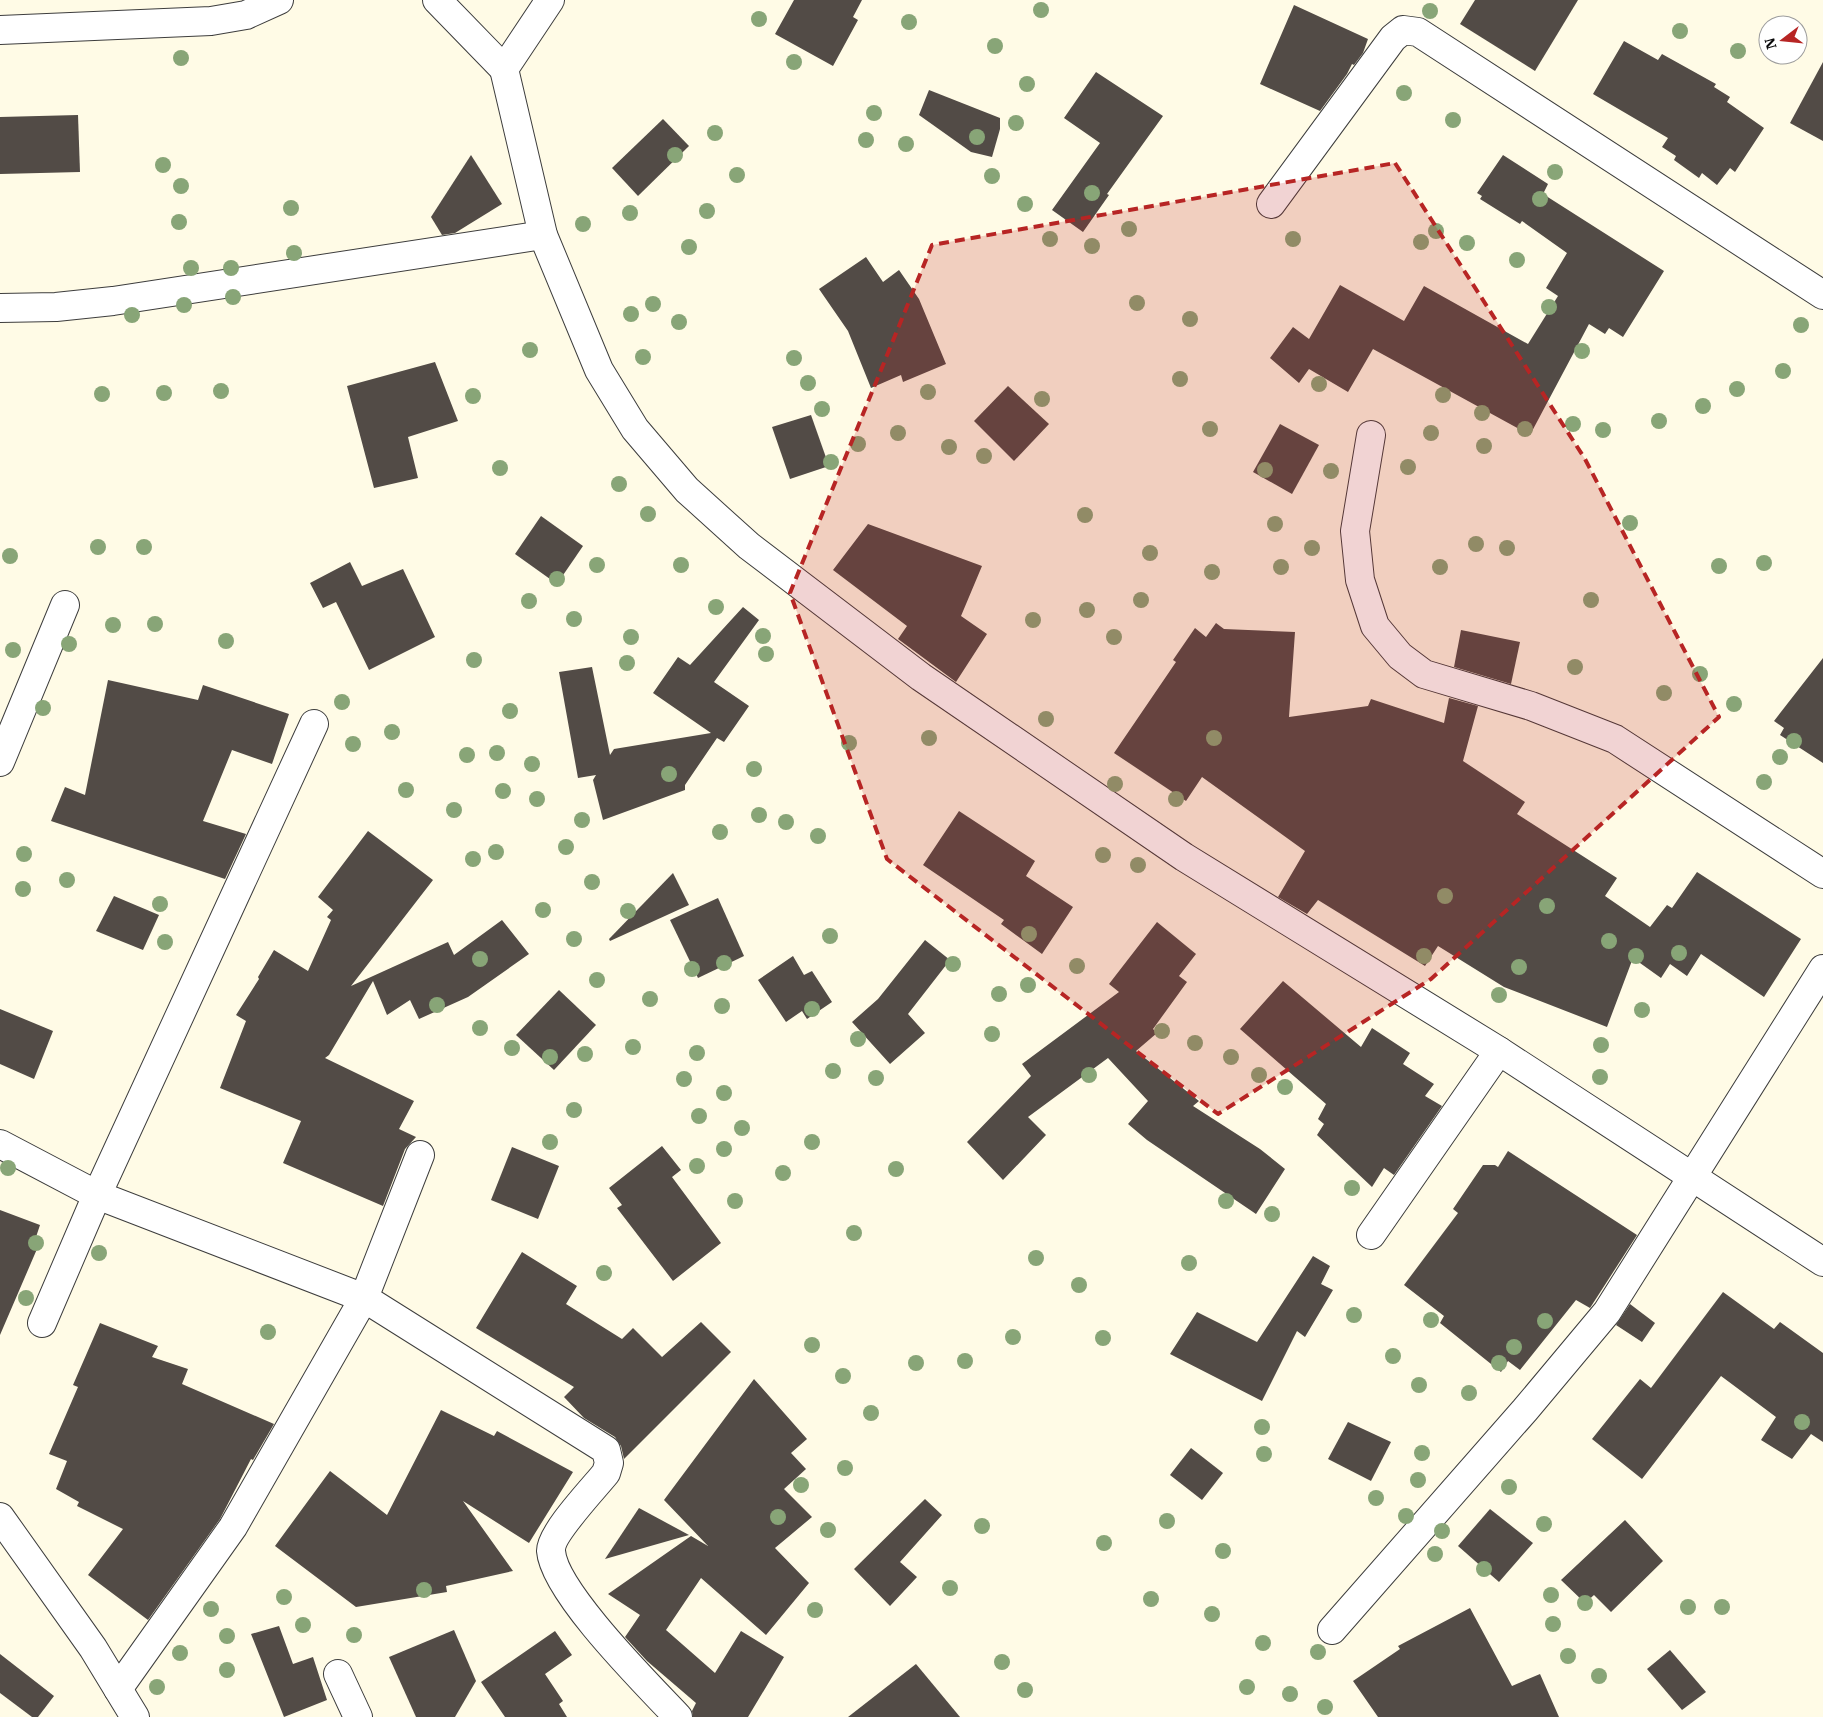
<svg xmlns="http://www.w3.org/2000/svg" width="1823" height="1717" font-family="'IBM Plex Serif',serif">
<rect width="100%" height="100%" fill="#fffbe6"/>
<g fill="#524b46">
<path d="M794 0H862L853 17 858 20 833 66 775 34Z"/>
<path d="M1475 0H1578L1535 71 1460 24Z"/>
<path d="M1294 5 1368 39 1363 53 1354 65 1352 64 1347 74 1320 111 1260 84Z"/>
<path d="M1624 41 1658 60 1662 54 1716 84 1714 87 1730 97 1727 102 1764 128 1735 172 1730 168 1717 185 1702 173 1699 178 1674 160 1676 156 1662 147 1668 138 1593 94Z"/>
<path d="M1823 62V141L1790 123Z"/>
<path d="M1096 72 1163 116 1107 194 1109 195 1083 232 1052 210 1100 143 1064 118Z"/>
<path d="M929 90 1000 118V129L992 157 971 152 919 115Z"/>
<path d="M78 115 80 172 0 174V117Z"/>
<path d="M663 119 689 146 638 196 612 168Z"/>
<path d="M471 155 502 204 455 233 442 235 431 217Z"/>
<path d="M1503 155 1548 184 1543 194 1664 271 1623 337 1609 328 1605 334 1589 324 1530 435 1373 349 1348 392 1309 369 1299 383 1270 358 1293 327 1309 339 1340 285 1404 321 1424 286 1528 344 1558 296 1546 288 1567 253 1522 221 1520 224 1480 199 1482 196 1477 193Z"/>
<path d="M866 257 883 282 899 270 919 299 946 364 903 382 901 375 871 388 848 331 819 289Z"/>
<path d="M435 362 458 421 408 437 418 478 374 488 347 386Z"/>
<path d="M1008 386 1049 424 1014 461 974 421Z"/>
<path d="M811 415 829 466 790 479 772 427Z"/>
<path d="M1280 424 1319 445 1292 494 1253 472Z"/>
<path d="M541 516 583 546 557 584 515 554Z"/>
<path d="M868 524 982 566 961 616 987 634 956 682 898 639 907 626 833 570Z"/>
<path d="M350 562 362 586 403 569 435 637 369 670 336 602 323 608 310 583Z"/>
<path d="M743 607 759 620 714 682 749 706 724 742 717 738 685 785V790L603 820 593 780 596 775 578 778 559 672 592 667 610 755 614 749 711 733 653 693 678 657 690 665Z"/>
<path d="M1216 623 1224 629 1295 632 1289 717 1368 706 1371 699 1444 723 1449 698 1478 706 1463 761 1525 802 1517 814 1617 878 1605 896 1650 927 1667 905 1672 908 1697 872 1801 939 1764 997 1701 954 1687 976 1670 964 1661 978 1633 958 1607 1027 1504 987 1438 946 1425 966 1318 900 1307 914 1278 897 1305 851 1202 777 1186 801 1114 753 1176 662 1173 660 1195 628 1206 637Z"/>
<path d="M1461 630 1520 642 1511 684 1454 667Z"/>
<path d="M1823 658V763L1780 735 1784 728 1774 721Z"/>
<path d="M108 680 198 700 203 685 289 714 272 764 232 750 203 821 246 834 225 879 51 821 65 787 85 795Z"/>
<path d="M959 811 1035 861 1026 876 1073 907 1042 954 1001 924 1004 920 923 865Z"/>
<path d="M368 831 433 880 351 986 448 942 454 955 502 920 529 954 468 997 419 1019 410 1000 387 1015 373 981 329 1055 325 1058 414 1101 399 1129 416 1137 405 1149 383 1206 283 1163 301 1121 220 1088 246 1021 236 1015 259 979 258 977 274 950 308 971 331 920 327 917 333 910 318 897Z"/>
<path d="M673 873 689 905 610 941 609 939Z"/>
<path d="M114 896 159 915 143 950 96 931Z"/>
<path d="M718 898 744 956 698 978 670 920Z"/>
<path d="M1157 922 1196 954 1179 976 1187 982 1153 1029 1157 1033 1136 1051 1199 1101 1193 1106 1260 1149 1285 1169 1256 1214 1147 1140 1128 1124 1148 1101 1108 1058 1028 1117 1046 1135 1003 1180 967 1142 1031 1076 1022 1064 1119 992 1109 984Z"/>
<path d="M925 940 950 960 908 1014 925 1033 890 1064 852 1022 878 999Z"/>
<path d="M793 956 804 975 812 971 832 1002 807 1019 802 1011 786 1022 758 980Z"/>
<path d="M1283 981 1361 1047 1372 1028 1410 1053 1403 1064 1434 1084 1425 1096 1442 1106 1394 1175 1384 1168 1372 1187 1317 1135 1324 1124 1318 1119 1326 1104 1240 1029Z"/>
<path d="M559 990 596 1025 554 1070 516 1035Z"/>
<path d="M0 1009 53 1031 34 1079 0 1064Z"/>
<path d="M662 1146 681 1170 672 1177 721 1243 673 1281 617 1208 622 1205 609 1188Z"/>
<path d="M512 1147 559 1166 538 1219 491 1200Z"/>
<path d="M1508 1151 1637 1235 1590 1308 1576 1300 1520 1370 1508 1361 1501 1372 1440 1323 1444 1316 1404 1285 1458 1213 1453 1209 1483 1165H1495L1498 1167Z"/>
<path d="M0 1210 40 1225 35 1240 40 1242 0 1335Z"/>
<path d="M522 1252 577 1286 566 1304 622 1339 633 1328 662 1357 701 1322 731 1352 624 1459 621 1446 615 1437 584 1418 564 1397 574 1387 476 1328Z"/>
<path d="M1313 1256 1330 1266 1321 1284 1333 1290 1305 1337 1297 1331 1262 1401 1170 1354 1197 1312 1257 1342Z"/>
<path d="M1723 1292 1774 1329 1780 1322 1823 1353V1442L1811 1434 1792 1459 1761 1440 1776 1417 1721 1376 1642 1479 1592 1439 1640 1379 1651 1388Z"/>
<path d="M1630 1304 1655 1323 1642 1342 1616 1325Z"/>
<path d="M100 1323 158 1346 152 1357 188 1369 182 1384 274 1424 253 1460 251 1459 220 1519 148 1620 88 1575 123 1529 77 1506 79 1502 56 1489 67 1461 49 1454 78 1387 73 1385Z"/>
<path d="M754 1379 807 1439 791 1453 806 1469 784 1489 812 1517 775 1548 809 1583 766 1635 701 1578 666 1630 715 1673 741 1631 784 1657 748 1717H693L692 1711 696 1703 647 1661 625 1637 640 1615 608 1594 691 1536 708 1546 664 1500Z"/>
<path d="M441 1410 494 1436 497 1431 573 1472 529 1543 463 1501 513 1571 446 1586 447 1592 356 1607 275 1546 330 1471 387 1515Z"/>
<path d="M1348 1422 1391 1442 1371 1481 1328 1459Z"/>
<path d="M1191 1448 1223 1473 1202 1500 1170 1475Z"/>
<path d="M925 1499 942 1515 900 1562 917 1577 890 1606 854 1569Z"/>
<path d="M639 1508 689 1535 605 1559Z"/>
<path d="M1490 1509 1533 1543 1499 1582 1458 1546Z"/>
<path d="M1625 1520 1663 1561 1611 1612 1594 1595 1585 1603 1561 1580Z"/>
<path d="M1470 1608 1512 1686 1540 1674 1559 1717H1378L1353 1681 1400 1649 1398 1646Z"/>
<path d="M279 1626 293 1664 313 1657 327 1700 284 1717 251 1634Z"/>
<path d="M454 1630 476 1681 455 1717H416L389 1657Z"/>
<path d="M555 1631 572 1655 545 1674 563 1701 559 1704 567 1717H505L481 1682Z"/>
<path d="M1670 1650 1706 1692 1682 1710 1647 1669Z"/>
<path d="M0 1654 54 1696 38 1717H32L0 1693Z"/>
<path d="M916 1664 960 1717H848Z"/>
</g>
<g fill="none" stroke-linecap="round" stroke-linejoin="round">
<defs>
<g id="minor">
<path d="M437 0 504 69"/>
<path d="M550 0 504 69 543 235 599 370 635 429 687 490 749 546 921 677 1184 857 1499 1051 1823 1262"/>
<path d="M0 30 211 21 246 15 279 0"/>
<path d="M1271 204 1393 38 1403 30 1418 32 1823 295"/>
<path d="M0 308 56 307 113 301 543 235"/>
<path d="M1371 435 1355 531 1360 580 1375 626 1400 656 1424 674 1531 706 1615 739 1823 874"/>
<path d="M0 762 65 605"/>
<path d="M0 1144 97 1195 364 1298 606 1450 609 1463 606 1473C594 1488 550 1534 551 1551 554 1592 648 1685 678 1717"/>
<path d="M1371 1235 1499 1051"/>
<path d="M42 1323 97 1195 314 724"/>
<path d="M1332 1630 1525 1410 1607 1312 1823 969"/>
<path d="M338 1674 358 1717"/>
<path d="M118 1689 233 1527 364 1298 420 1155"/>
</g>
<path id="tertiary" d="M0 1517 93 1648 135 1717"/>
</defs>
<use href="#minor" stroke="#3d3d3d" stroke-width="30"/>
<use href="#tertiary" stroke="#3d3d3d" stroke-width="30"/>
<use href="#minor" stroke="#fff" stroke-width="28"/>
<use href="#tertiary" stroke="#fff" stroke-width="28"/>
</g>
<g fill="#88a577">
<circle cx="1041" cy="10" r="8"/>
<circle cx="1430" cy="11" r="8"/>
<circle cx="759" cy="19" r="8"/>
<circle cx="909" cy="22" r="8"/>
<circle cx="1680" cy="31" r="8"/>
<circle cx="995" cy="46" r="8"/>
<circle cx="1738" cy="51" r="8"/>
<circle cx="181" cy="58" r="8"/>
<circle cx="794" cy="62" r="8"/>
<circle cx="1027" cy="84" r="8"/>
<circle cx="1404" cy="93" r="8"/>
<circle cx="874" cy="113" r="8"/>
<circle cx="1453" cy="120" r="8"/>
<circle cx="1016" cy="123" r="8"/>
<circle cx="715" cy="133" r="8"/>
<circle cx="977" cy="137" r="8"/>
<circle cx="866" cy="140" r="8"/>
<circle cx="906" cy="144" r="8"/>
<circle cx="675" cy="155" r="8"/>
<circle cx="163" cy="165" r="8"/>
<circle cx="1555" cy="172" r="8"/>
<circle cx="737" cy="175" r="8"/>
<circle cx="992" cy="176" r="8"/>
<circle cx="181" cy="186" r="8"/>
<circle cx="1092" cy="193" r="8"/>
<circle cx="1540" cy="199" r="8"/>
<circle cx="1025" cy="204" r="8"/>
<circle cx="291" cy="208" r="8"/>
<circle cx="707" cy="211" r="8"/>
<circle cx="630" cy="213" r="8"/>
<circle cx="179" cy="222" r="8"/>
<circle cx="583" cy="224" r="8"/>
<circle cx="1129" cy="229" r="8"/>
<circle cx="1436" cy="231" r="8"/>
<circle cx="1050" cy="239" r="8"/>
<circle cx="1293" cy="239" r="8"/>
<circle cx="1421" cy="242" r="8"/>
<circle cx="1467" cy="243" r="8"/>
<circle cx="1092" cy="246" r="8"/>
<circle cx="689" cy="247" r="8"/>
<circle cx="294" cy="253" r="8"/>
<circle cx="1517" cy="260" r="8"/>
<circle cx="191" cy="268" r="8"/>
<circle cx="231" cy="268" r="8"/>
<circle cx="233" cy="297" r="8"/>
<circle cx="1137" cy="303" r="8"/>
<circle cx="653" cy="304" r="8"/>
<circle cx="184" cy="305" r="8"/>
<circle cx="1549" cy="307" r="8"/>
<circle cx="631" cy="314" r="8"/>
<circle cx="132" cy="315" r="8"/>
<circle cx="1190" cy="319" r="8"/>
<circle cx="679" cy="322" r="8"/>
<circle cx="1801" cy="325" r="8"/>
<circle cx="530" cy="350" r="8"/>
<circle cx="1582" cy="351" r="8"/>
<circle cx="643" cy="357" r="8"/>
<circle cx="794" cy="358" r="8"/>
<circle cx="1783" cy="371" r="8"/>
<circle cx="1180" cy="379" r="8"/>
<circle cx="808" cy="383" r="8"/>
<circle cx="1319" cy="384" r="8"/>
<circle cx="1737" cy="389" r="8"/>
<circle cx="221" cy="391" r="8"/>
<circle cx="928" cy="392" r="8"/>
<circle cx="164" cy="393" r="8"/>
<circle cx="102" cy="394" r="8"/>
<circle cx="1443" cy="395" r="8"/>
<circle cx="473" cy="396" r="8"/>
<circle cx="1042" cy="399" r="8"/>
<circle cx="1703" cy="406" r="8"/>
<circle cx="822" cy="409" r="8"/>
<circle cx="1482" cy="413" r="8"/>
<circle cx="1659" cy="421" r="8"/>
<circle cx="1573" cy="424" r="8"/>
<circle cx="1210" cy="429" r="8"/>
<circle cx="1525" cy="429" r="8"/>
<circle cx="1603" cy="430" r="8"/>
<circle cx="898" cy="433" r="8"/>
<circle cx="1431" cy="433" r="8"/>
<circle cx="858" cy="444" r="8"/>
<circle cx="1484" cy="446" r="8"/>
<circle cx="949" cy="447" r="8"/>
<circle cx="984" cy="456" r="8"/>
<circle cx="831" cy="462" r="8"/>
<circle cx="1408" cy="467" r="8"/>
<circle cx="500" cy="468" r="8"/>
<circle cx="1265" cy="470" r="8"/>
<circle cx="1331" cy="471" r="8"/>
<circle cx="619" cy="484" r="8"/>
<circle cx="648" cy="514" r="8"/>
<circle cx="1085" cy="515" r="8"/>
<circle cx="1630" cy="523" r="8"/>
<circle cx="1275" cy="524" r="8"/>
<circle cx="1476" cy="544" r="8"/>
<circle cx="98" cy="547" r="8"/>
<circle cx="144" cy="547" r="8"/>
<circle cx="1312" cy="548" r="8"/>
<circle cx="1507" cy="548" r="8"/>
<circle cx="1150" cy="553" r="8"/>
<circle cx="10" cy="556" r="8"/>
<circle cx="1764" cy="563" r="8"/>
<circle cx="597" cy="565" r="8"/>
<circle cx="681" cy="565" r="8"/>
<circle cx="1719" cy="566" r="8"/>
<circle cx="1281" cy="567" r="8"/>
<circle cx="1440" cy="567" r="8"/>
<circle cx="1212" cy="572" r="8"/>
<circle cx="557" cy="579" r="8"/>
<circle cx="1141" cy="600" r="8"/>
<circle cx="1591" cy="600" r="8"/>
<circle cx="529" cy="601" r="8"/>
<circle cx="716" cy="607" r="8"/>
<circle cx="1087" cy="610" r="8"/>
<circle cx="574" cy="619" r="8"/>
<circle cx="1033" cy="620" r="8"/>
<circle cx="155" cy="624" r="8"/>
<circle cx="113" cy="625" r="8"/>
<circle cx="763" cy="636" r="8"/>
<circle cx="631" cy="637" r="8"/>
<circle cx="1114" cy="637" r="8"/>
<circle cx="226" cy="641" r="8"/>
<circle cx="69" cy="644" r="8"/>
<circle cx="13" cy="650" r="8"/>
<circle cx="766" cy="654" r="8"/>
<circle cx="474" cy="660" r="8"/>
<circle cx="627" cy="663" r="8"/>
<circle cx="1575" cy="667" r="8"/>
<circle cx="1700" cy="674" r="8"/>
<circle cx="1664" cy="693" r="8"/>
<circle cx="342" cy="702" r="8"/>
<circle cx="1734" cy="704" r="8"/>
<circle cx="43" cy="708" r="8"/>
<circle cx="510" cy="711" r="8"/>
<circle cx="1046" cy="719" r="8"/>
<circle cx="392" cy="732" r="8"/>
<circle cx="929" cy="738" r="8"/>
<circle cx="1214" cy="738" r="8"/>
<circle cx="1794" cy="741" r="8"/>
<circle cx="849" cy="743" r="8"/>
<circle cx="353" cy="744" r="8"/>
<circle cx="497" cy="753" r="8"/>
<circle cx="467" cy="755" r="8"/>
<circle cx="1780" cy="757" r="8"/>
<circle cx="532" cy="764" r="8"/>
<circle cx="754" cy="769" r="8"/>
<circle cx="669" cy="774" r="8"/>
<circle cx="1764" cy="782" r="8"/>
<circle cx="1115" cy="784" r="8"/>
<circle cx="406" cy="790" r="8"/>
<circle cx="503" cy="791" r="8"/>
<circle cx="537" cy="799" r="8"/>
<circle cx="1176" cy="799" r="8"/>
<circle cx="454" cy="810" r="8"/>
<circle cx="759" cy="815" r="8"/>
<circle cx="582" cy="820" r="8"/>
<circle cx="786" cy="822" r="8"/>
<circle cx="720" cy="832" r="8"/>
<circle cx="818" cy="836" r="8"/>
<circle cx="566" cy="847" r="8"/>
<circle cx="496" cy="852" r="8"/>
<circle cx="24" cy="854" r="8"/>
<circle cx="1103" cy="855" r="8"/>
<circle cx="473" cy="859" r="8"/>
<circle cx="1138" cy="865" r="8"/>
<circle cx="67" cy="880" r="8"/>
<circle cx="592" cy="882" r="8"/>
<circle cx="23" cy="889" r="8"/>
<circle cx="1445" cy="896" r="8"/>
<circle cx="160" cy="904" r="8"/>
<circle cx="1547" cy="906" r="8"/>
<circle cx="543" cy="910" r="8"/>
<circle cx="628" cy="911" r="8"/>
<circle cx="1029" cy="934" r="8"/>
<circle cx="830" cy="936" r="8"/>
<circle cx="574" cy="939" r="8"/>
<circle cx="1609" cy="941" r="8"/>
<circle cx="165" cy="942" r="8"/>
<circle cx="1679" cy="953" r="8"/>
<circle cx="1424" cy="956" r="8"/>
<circle cx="1636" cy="956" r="8"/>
<circle cx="480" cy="959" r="8"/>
<circle cx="724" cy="963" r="8"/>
<circle cx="953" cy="964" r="8"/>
<circle cx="1077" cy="966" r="8"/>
<circle cx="1519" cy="967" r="8"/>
<circle cx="692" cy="969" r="8"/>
<circle cx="597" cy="980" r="8"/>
<circle cx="1028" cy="985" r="8"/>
<circle cx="999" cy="994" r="8"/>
<circle cx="1499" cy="995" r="8"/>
<circle cx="650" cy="999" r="8"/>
<circle cx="437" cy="1005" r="8"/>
<circle cx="722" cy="1006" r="8"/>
<circle cx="812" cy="1009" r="8"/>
<circle cx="1642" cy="1010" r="8"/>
<circle cx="480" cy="1028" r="8"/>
<circle cx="1162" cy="1031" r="8"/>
<circle cx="992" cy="1034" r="8"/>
<circle cx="858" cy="1039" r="8"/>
<circle cx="1195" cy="1043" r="8"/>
<circle cx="1601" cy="1045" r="8"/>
<circle cx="633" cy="1047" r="8"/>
<circle cx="512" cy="1048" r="8"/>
<circle cx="697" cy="1053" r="8"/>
<circle cx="585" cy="1054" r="8"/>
<circle cx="550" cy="1057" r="8"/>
<circle cx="1231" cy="1057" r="8"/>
<circle cx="833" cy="1071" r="8"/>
<circle cx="1089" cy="1075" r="8"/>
<circle cx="1259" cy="1075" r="8"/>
<circle cx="1600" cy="1077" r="8"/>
<circle cx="876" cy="1078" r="8"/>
<circle cx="684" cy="1079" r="8"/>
<circle cx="1285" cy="1087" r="8"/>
<circle cx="724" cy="1093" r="8"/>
<circle cx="574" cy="1110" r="8"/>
<circle cx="699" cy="1116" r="8"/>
<circle cx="742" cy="1128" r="8"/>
<circle cx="550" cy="1142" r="8"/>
<circle cx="812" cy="1142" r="8"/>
<circle cx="724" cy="1149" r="8"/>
<circle cx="697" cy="1166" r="8"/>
<circle cx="8" cy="1168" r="8"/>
<circle cx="896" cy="1169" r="8"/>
<circle cx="783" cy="1173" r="8"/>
<circle cx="1352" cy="1188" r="8"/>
<circle cx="735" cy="1201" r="8"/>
<circle cx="1226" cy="1201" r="8"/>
<circle cx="1272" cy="1214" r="8"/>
<circle cx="854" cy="1233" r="8"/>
<circle cx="36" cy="1243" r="8"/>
<circle cx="99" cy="1253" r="8"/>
<circle cx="1036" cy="1258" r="8"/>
<circle cx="1189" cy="1263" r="8"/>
<circle cx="604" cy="1273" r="8"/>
<circle cx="1079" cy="1285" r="8"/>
<circle cx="26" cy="1298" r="8"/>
<circle cx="1354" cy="1315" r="8"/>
<circle cx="1431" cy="1320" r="8"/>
<circle cx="1545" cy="1321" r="8"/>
<circle cx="268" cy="1332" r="8"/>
<circle cx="1013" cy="1337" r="8"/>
<circle cx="1103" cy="1338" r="8"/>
<circle cx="812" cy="1345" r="8"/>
<circle cx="1514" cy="1347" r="8"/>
<circle cx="1393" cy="1356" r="8"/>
<circle cx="965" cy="1361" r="8"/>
<circle cx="916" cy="1363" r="8"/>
<circle cx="1499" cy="1363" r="8"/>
<circle cx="843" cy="1376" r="8"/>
<circle cx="1419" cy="1385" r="8"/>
<circle cx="1469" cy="1393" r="8"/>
<circle cx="871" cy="1413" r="8"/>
<circle cx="1802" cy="1422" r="8"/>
<circle cx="1262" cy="1427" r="8"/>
<circle cx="1422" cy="1453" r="8"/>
<circle cx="1264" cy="1454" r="8"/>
<circle cx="845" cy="1468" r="8"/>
<circle cx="1418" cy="1480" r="8"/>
<circle cx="801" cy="1485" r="8"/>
<circle cx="1509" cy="1487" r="8"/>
<circle cx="1376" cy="1498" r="8"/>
<circle cx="1406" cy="1516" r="8"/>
<circle cx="778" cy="1517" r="8"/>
<circle cx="1167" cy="1521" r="8"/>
<circle cx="1544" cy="1524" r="8"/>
<circle cx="982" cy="1526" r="8"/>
<circle cx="828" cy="1530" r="8"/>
<circle cx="1442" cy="1531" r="8"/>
<circle cx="1104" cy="1543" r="8"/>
<circle cx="1223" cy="1551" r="8"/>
<circle cx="1435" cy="1554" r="8"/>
<circle cx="1484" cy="1569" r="8"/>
<circle cx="950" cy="1588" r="8"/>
<circle cx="424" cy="1590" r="8"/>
<circle cx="1551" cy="1595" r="8"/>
<circle cx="284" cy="1597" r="8"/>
<circle cx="1151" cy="1599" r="8"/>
<circle cx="1585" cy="1603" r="8"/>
<circle cx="1688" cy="1607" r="8"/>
<circle cx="1722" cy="1607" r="8"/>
<circle cx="211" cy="1609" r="8"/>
<circle cx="815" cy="1610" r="8"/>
<circle cx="1212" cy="1614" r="8"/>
<circle cx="1553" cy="1624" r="8"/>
<circle cx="303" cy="1625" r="8"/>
<circle cx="354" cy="1635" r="8"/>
<circle cx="227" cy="1636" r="8"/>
<circle cx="1263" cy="1643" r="8"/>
<circle cx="1318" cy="1652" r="8"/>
<circle cx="180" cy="1653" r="8"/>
<circle cx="1568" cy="1656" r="8"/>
<circle cx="1002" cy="1662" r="8"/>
<circle cx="227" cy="1670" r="8"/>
<circle cx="1599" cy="1676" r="8"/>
<circle cx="157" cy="1687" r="8"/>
<circle cx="1247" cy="1687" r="8"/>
<circle cx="1025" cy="1690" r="8"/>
<circle cx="1290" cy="1694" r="8"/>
<circle cx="1325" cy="1707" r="8"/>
</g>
<path fill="#b72524" fill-opacity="0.2" stroke="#b72524" stroke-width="4" stroke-dasharray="10 6" stroke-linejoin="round" d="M1395 163 1585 459 1719 717 1431 979 1218 1114 887 859 790 593 932 245Z"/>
<g transform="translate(1783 40) rotate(254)"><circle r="24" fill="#ffffff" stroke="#9d9d9d"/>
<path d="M0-4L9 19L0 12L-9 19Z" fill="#b72524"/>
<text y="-8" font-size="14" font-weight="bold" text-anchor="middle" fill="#0a0a0a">N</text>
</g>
</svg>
